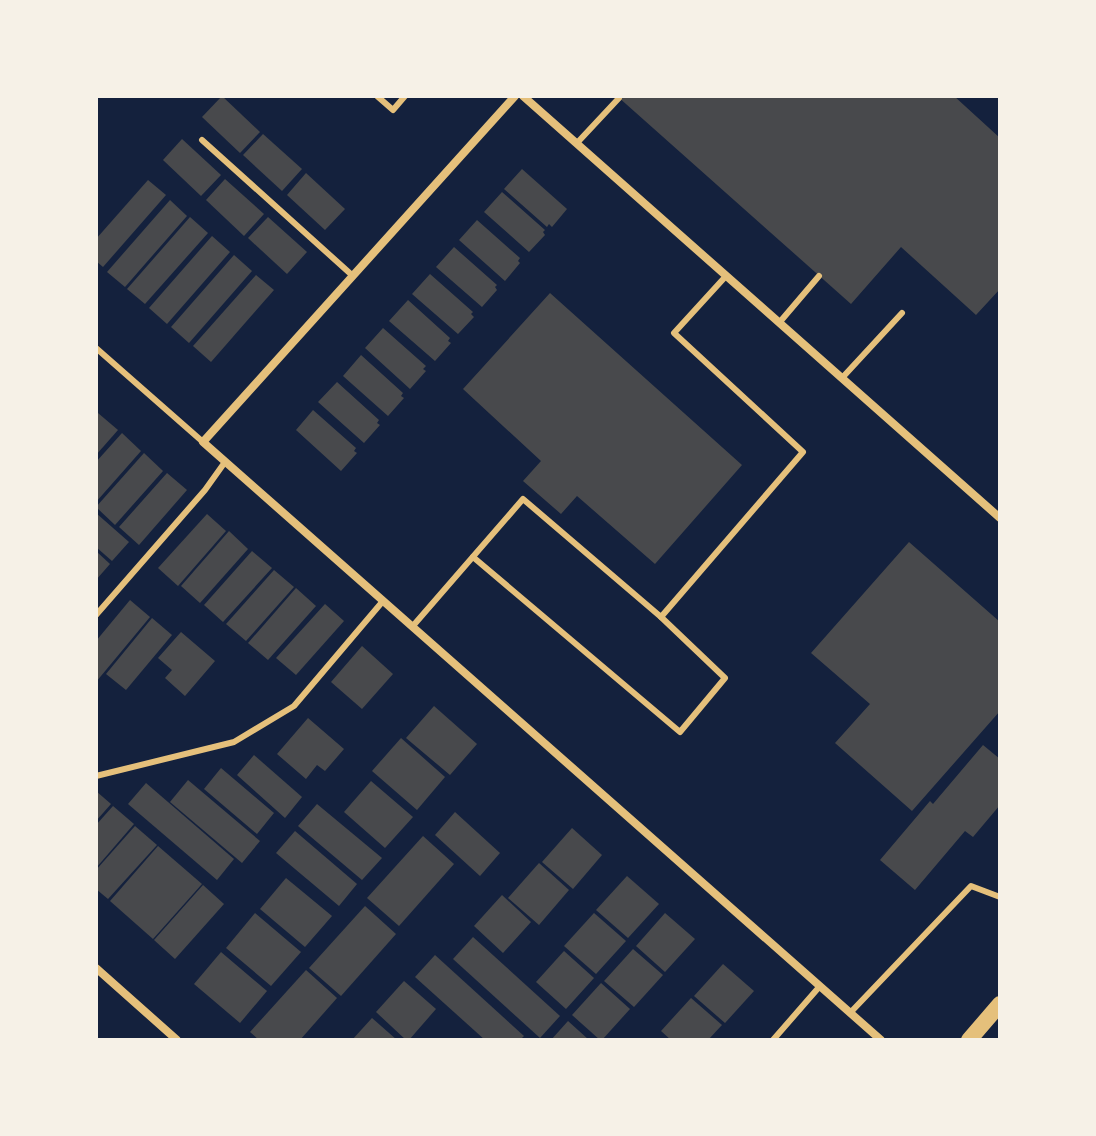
<svg xmlns="http://www.w3.org/2000/svg" width="1096" height="1136" font-family="Quicksand,sans-serif">
<rect width="100%" height="100%" fill="#14213d"/>
<g fill="#48494c">
<path d="M222 96 260 132 240 153 202 117Z"/>
<path d="M617 96H954L1000 138V289L976 315 901 247 851 304Z"/>
<path d="M263 134 302 169 282 191 243 155Z"/>
<path d="M182 139 221 175 201 196 163 160Z"/>
<path d="M522 169 567 209 552 227 549 224 547 227 504 189Z"/>
<path d="M306 173 345 209 325 230 287 195Z"/>
<path d="M225 179 264 214 244 236 206 200Z"/>
<path d="M148 180 166 195 103 267 96 261V239Z"/>
<path d="M502 192 545 230 543 232 545 235 529 252 484 212Z"/>
<path d="M170 200 187 216 125 287 107 272Z"/>
<path d="M190 217 208 233 145 304 127 289Z"/>
<path d="M268 217 307 252 287 274 248 238Z"/>
<path d="M477 220 520 258 518 261 520 263 505 281 459 240Z"/>
<path d="M212 236 230 252 167 324 149 308Z"/>
<path d="M454 247 497 285 495 287 497 290 482 307 436 267Z"/>
<path d="M234 255 252 271 189 343 171 327Z"/>
<path d="M430 274 473 312 471 314 474 317 458 334 412 294Z"/>
<path d="M256 275 274 290 211 362 193 346Z"/>
<path d="M550 293 742 465 655 564 577 496 561 514 523 481 541 461 463 389Z"/>
<path d="M408 300 450 338 448 341 451 343 435 361 389 321Z"/>
<path d="M383 328 426 366 423 369 426 371 410 389 365 348Z"/>
<path d="M361 355 403 393 401 396 404 398 388 416 343 376Z"/>
<path d="M337 382 379 420 377 423 380 425 364 443 318 402Z"/>
<path d="M313 410 356 448 354 451 357 453 341 471 296 430Z"/>
<path d="M98 413 118 430 96 455V415Z"/>
<path d="M122 433 141 451 96 502V462Z"/>
<path d="M144 453 163 471 115 525 96 507Z"/>
<path d="M167 473 187 490 139 545 119 527Z"/>
<path d="M96 513 129 542 112 561 96 547Z"/>
<path d="M207 514 226 531 178 586 158 568Z"/>
<path d="M229 531 248 549 200 603 181 586Z"/>
<path d="M909 542 1000 622V711L912 811 835 743 870 704 811 653Z"/>
<path d="M96 551 110 564 96 580Z"/>
<path d="M252 551 272 568 223 622 204 605Z"/>
<path d="M274 570 294 587 246 641 226 624Z"/>
<path d="M296 588 316 606 268 660 248 643Z"/>
<path d="M130 600 150 617 96 682V641Z"/>
<path d="M325 604 344 621 296 675 276 658Z"/>
<path d="M152 618 172 635 126 690 106 674Z"/>
<path d="M181 632 215 661 185 696 165 678 172 670 158 658Z"/>
<path d="M362 646 393 674 362 709 331 682Z"/>
<path d="M434 706 477 744 450 775 406 738Z"/>
<path d="M308 718 344 749 325 771 317 765 306 779 277 754Z"/>
<path d="M401 738 445 777 417 810 372 771Z"/>
<path d="M983 745 1000 759V805L973 837 965 831 915 890 880 860 930 801 933 804Z"/>
<path d="M254 755 302 797 285 818 237 775Z"/>
<path d="M221 768 274 813 257 834 204 789Z"/>
<path d="M188 780 260 841 242 863 170 802Z"/>
<path d="M371 781 413 817 385 848 344 812Z"/>
<path d="M146 783 234 859 217 880 128 804Z"/>
<path d="M96 791 111 804 96 821Z"/>
<path d="M317 804 382 858 362 880 298 826Z"/>
<path d="M113 806 134 824 96 868V825Z"/>
<path d="M455 812 500 853 480 876 435 835Z"/>
<path d="M135 826 157 845 108 899 96 889V870Z"/>
<path d="M572 828 602 855 573 889 542 862Z"/>
<path d="M295 831 357 884 339 906 276 853Z"/>
<path d="M423 836 454 864 399 926 367 898Z"/>
<path d="M158 846 202 884 153 939 110 901Z"/>
<path d="M539 863 569 890 539 925 508 898Z"/>
<path d="M627 876 659 904 628 938 596 910Z"/>
<path d="M286 878 332 916 305 947 260 909Z"/>
<path d="M203 885 224 904 175 959 154 940Z"/>
<path d="M502 895 531 922 503 953 474 926Z"/>
<path d="M365 906 396 934 341 996 309 968Z"/>
<path d="M255 913 301 952 271 986 226 948Z"/>
<path d="M594 913 626 941 596 974 564 946Z"/>
<path d="M665 913 695 939 665 972 636 946Z"/>
<path d="M473 937 560 1016 540 1038 453 959Z"/>
<path d="M633 949 663 975 634 1007 604 981Z"/>
<path d="M564 951 594 978 566 1009 536 982Z"/>
<path d="M221 952 267 991 240 1023 194 984Z"/>
<path d="M435 955 524 1036 520 1040H485L415 977Z"/>
<path d="M723 964 754 991 725 1023 694 996Z"/>
<path d="M306 970 337 998 300 1040H259L250 1032Z"/>
<path d="M404 981 436 1009 409 1040H406L376 1012Z"/>
<path d="M601 983 630 1009 602 1040H600L572 1015Z"/>
<path d="M691 998 722 1025 708 1040H671L661 1031Z"/>
<path d="M372 1018 397 1040H352Z"/>
<path d="M568 1021 589 1040H551Z"/>
</g>
<g fill="none" stroke-linecap="round" stroke-linejoin="round">
<g stroke="#e5c07b" stroke-width="6">
<path d="M377 96 393 110 405 96"/>
<path d="M202 140 353 276"/>
<path d="M577 143 619 98"/>
<path d="M779 323 819 276"/>
<path d="M96 348 203 442"/>
<path d="M842 378 902 313"/>
<path d="M473 557 680 732 725 678 661 617"/>
<path d="M96 615 205 490 225 462"/>
<path d="M412 627 523 499 661 617 803 452 674 333 726 276"/>
<path d="M96 776 234 742 294 706 383 601"/>
<path d="M850 1013 971 886 1000 897"/>
<path d="M773 1040 820 986"/>
</g>
<g stroke="#e5c07b" stroke-width="8">
<path d="M515 96 203 442 881 1040"/>
<path d="M523 96 1000 518"/>
<path d="M96 968 177 1040"/>
</g>
<path stroke="#e5c07b" stroke-width="16" d="M969 1040 1000 1004"/>
</g>
<rect width="1096" height="1136" fill="none" stroke="#f6f1e7" stroke-width="196"/>
</svg>
